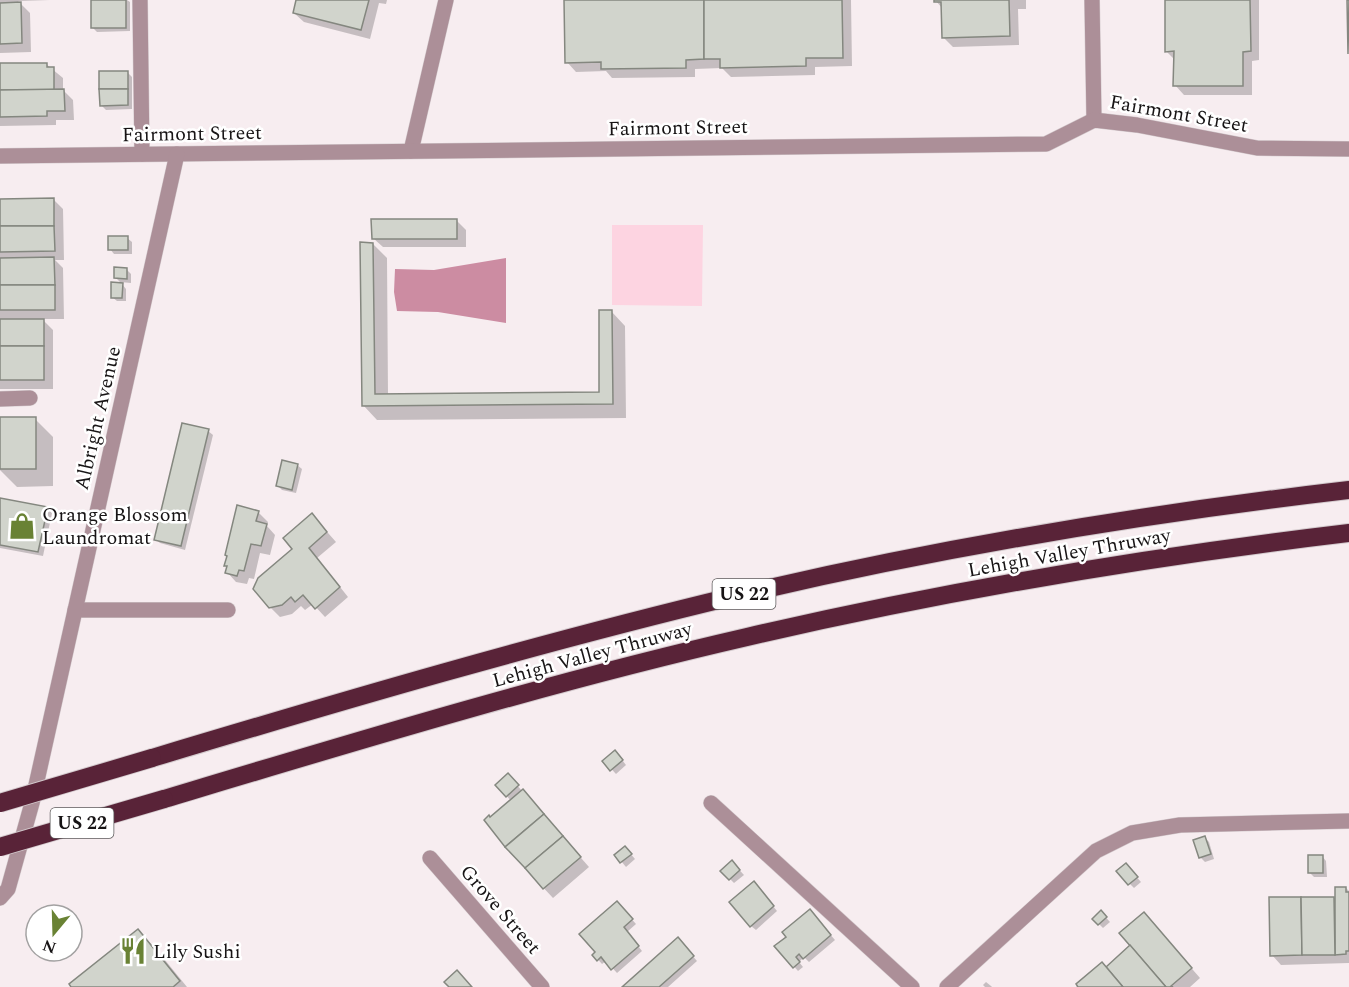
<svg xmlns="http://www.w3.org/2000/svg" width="1349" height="987" font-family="Spectral,serif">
<rect width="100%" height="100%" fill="#f7edf0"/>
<path fill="#fdd4e1" d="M612 225H703L702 306 612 305Z"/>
<path fill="#cc8ca2" d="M506 258V323L438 312 397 311 394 292 395 269 434 270Z"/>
<g fill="#0003">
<path d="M0 0H50L18 1 30 13 31 52 0 53Z"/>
<path d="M93 0H127L130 2V31L97 32 93 28Z"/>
<path d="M298 0H387L386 4 379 3 370 39 304 22 294 13Z"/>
<path d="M566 0H851L852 66 815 67V75L731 77 722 68 695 69V77L612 78 606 71 576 72 567 62Z"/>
<path d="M935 0H1026V9H1018L1019 45 953 47 943 37V9Z"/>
<path d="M1166 0H1259V60L1252 61V95H1184L1175 85V60L1166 51Z"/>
<path d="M46 64 63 78V90L73 100 74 120H56V125L0 126V65Z"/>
<path d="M127 72 132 77V109L106 110 101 105Z"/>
<path d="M54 200 63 209 64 260H55L63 268 64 319H42L53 330V389H0V201Z"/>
<path d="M456 220 466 230V247H383L373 238Z"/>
<path d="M127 238 132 242V254H114L110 249Z"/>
<path d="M373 244 387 258 388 395 601 393 611 311 625 326 626 418 377 420 363 405Z"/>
<path d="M126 269 131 274V283L120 282 116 278Z"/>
<path d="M122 284 126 289V301H117L112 297Z"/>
<path d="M35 419 53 437V486L17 487 0 470V435Z"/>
<path d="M208 431 213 435 185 550 160 543 155 539Z"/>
<path d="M297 465 302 469 296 493 282 490 278 486Z"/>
<path d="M0 499 47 508 52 513 43 556 0 548Z"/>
<path d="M258 512 268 522 267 526 275 535 270 555 260 553 254 579 249 578 247 584 236 582 227 572Z"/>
<path d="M321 525 336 542 317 558 348 597 325 617 313 604 305 610 301 606 292 614 280 617 270 607Z"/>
<path d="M619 756 626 765 616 774 604 761Z"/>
<path d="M508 775 589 867 553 898 522 865 490 819 511 801 497 785Z"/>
<path d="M1204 837 1209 842 1214 859 1205 862 1200 857Z"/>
<path d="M629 852 635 859 626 867 616 855Z"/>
<path d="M1322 856 1326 861 1327 877H1314L1310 873Z"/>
<path d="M732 862 744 875 734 883 730 879Z"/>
<path d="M1126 865 1141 882 1134 888 1118 872Z"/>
<path d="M758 888 777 911 756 930 751 926Z"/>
<path d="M1346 888 1349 891V963L1281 965 1272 955 1270 898H1335Z"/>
<path d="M617 903 636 924 627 932 642 951 617 973 606 961 602 964 594 955 597 952Z"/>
<path d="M1101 912 1110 922 1103 928 1094 919Z"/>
<path d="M814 916 835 940 809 962 804 957 799 962 803 967 798 971 777 947Z"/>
<path d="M1153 924 1200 978 1190 987H1076L1102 964 1106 969Z"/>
<path d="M138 931 156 949 187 987H73Z"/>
<path d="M682 944 697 961 668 987H624Z"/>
<path d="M986 982 991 986 992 987H985L983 985Z"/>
</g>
<g fill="#d1d4cc" stroke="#84877f" stroke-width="1.5">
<rect x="91" y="0" width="35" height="28"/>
<path d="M296 0H369L361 30 293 13Z"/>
<path d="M564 0H704V59L686 60V68L601 69V62L565 63Z"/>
<path d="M704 0H842L843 58H806V66L720 68V59H704Z"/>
<path d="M934 0H1009L1010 36 942 38 941 2H934Z"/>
<path d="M1165 0H1250L1251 51 1243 52V86H1173L1174 51 1165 52Z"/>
<path d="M1347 0H1349L1348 54Z"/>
<path d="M21 2 22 43 0 44V3Z"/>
<path d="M0 63H47V67H54V90H0Z"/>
<rect x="99" y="71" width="29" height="18"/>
<path d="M64 89 65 111H47V116L0 117V90Z"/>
<path d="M99 89H128V105L100 106Z"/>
<path d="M54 198V226H0V199Z"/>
<path d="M371 219H457V239H372Z"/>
<path d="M0 226H54L55 251 0 252Z"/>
<rect x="108" y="236" width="20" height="14"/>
<path d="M360 242 373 243 375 394 599 392V310H612L613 404 362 406Z"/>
<path d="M54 257 55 285H0V258Z"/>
<path d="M114 267 127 268V279L114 278Z"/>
<path d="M111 282 123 283 122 298H111Z"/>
<rect x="0" y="285" width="55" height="25"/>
<rect x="0" y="319" width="44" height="27"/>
<rect x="0" y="346" width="44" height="34"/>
<rect x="0" y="417" width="36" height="52"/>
<path d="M182 423 209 429 181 546 154 540Z"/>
<path d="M282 460 298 464 292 490 276 486Z"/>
<path d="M0 498 48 507 38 552 0 545Z"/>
<path d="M237 505 259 511 256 521 267 524 261 546 251 544 244 571 239 570 237 576 225 573 227 566H224L227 556 225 555Z"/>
<path d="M312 513 327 532 309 548 340 587 315 609 303 595 295 602 291 597 282 605 269 608 253 589 258 578 292 549 283 538Z"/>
<path d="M615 750 623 760 610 771 602 761Z"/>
<path d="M508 773 519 785 506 797 495 785Z"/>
<path d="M523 789 544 814 505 847 484 820 489 815 490 817Z"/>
<path d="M544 814 563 836 525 868 505 847Z"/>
<path d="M563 836 581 857 543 889 525 868Z"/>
<path d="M1205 836 1211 854 1199 858 1193 840Z"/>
<path d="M625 846 632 854 620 863 614 855Z"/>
<rect x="1308" y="855" width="15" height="18"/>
<path d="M732 860 740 870 729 880 720 871Z"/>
<path d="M1126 863 1138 877 1128 885 1116 871Z"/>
<path d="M754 881 774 906 750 927 729 902Z"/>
<path d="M1335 887H1346V892H1349V951H1346V954L1335 955Z"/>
<path d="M1269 897H1301L1302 955 1270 956Z"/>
<path d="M1301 897H1334L1335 955H1302Z"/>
<path d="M617 901 633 919 624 927 639 946 611 970 601 957 597 961 592 955 595 952 579 934Z"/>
<path d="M810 909 831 935 803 959 799 954 796 957 800 962 793 968 774 946 786 937 782 932Z"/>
<path d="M1101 910 1107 917 1098 925 1092 919Z"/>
<path d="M1144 912 1192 968 1171 986 1173 987H1166L1119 933Z"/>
<path d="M138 929 180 981 173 987H71L69 984Z"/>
<path d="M678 937 694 956 659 987H622Z"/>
<path d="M1130 945 1166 987H1123L1106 967Z"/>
<path d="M1102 962 1123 987H1078L1076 984Z"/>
<path d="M457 970 472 987H449L444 982Z"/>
</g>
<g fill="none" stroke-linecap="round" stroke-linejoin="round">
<defs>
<g id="minor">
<path d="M140 0 142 154"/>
<path d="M1092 0 1094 120"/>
<path d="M411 151 446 0"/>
<path d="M0 156 1046 144 1094 120 1137 125 1257 148 1349 149"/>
<path d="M0 399 30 398"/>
<path d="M75 610H228"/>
<path d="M711 803 912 987"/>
<path d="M430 858 542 987"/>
<path d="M0 898 8 889 32 803 177 154"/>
<path d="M947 987 1096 851 1132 833 1180 825 1349 821"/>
</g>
<g id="highway">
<path d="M152 758C345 700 539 643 735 596 937 548 1143 514 1349 490"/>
<path d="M164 799C357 741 551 682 747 637 945 591 1147 557 1349 533"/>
</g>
</defs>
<use href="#minor" stroke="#d3cacd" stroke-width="16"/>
<use href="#highway" stroke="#d3cacd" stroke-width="20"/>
<use href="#minor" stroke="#ac8f98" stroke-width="15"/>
<use href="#highway" stroke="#592338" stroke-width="18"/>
<defs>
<g id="highway-bridge">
<path d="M0 803 152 758"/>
<path d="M0 847 164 799"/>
</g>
</defs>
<use href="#highway-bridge" stroke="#d3cacd" stroke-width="20" stroke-linecap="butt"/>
<use href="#highway-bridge" stroke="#592338" stroke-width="18"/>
</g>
<defs>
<symbol id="shop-bare" viewBox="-9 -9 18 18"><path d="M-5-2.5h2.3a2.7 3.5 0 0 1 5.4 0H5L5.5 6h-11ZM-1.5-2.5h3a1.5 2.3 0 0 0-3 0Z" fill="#698234" stroke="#fff" stroke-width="2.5" paint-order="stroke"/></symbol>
<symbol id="restaurant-bare" viewBox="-9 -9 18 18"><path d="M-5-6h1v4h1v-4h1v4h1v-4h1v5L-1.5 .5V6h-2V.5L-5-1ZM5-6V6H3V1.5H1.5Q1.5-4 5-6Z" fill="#698234" stroke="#fff" stroke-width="2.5" paint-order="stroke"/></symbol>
</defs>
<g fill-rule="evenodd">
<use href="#shop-bare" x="3" y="507" width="38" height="38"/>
<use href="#restaurant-bare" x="114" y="932" width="38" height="38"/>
</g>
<g text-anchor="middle" stroke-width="5" stroke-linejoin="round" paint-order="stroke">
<g fill="#fff" stroke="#5d5a5b" stroke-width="1.5">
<rect x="712.5" y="579" width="63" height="30" rx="4.5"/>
<rect x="50.5" y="808" width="63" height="30" rx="4.5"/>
</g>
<g font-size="18" font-weight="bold" fill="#171415">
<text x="744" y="600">US 22</text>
<text x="82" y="829">US 22</text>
</g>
<g font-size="20" fill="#171415" stroke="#fff">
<text transform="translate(1179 113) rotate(10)" y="7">Fairmont Street</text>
<text transform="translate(678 127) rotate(-1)" y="7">Fairmont Street</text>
<text transform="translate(192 133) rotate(-1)" y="7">Fairmont Street</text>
<text transform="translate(97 418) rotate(-77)" y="7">Albright Avenue</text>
<text transform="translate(1069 552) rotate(-10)" y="7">Lehigh Valley Thruway</text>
<text transform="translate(592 654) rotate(-15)" y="7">Lehigh Valley Thruway</text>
<text transform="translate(501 909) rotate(49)" y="7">Grove Street</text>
</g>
<g font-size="20" fill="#171415" stroke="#fff" text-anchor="start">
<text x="42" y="521">Orange Blossom<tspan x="42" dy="23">Laundromat</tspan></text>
<text x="153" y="958">Lily Sushi</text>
</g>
</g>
<g transform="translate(54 933) rotate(199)"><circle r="28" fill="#ffffff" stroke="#a2a1a1" stroke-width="1.5"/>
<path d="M0-4.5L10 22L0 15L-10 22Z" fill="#698234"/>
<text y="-9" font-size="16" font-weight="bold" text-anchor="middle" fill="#171415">N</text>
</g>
</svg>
